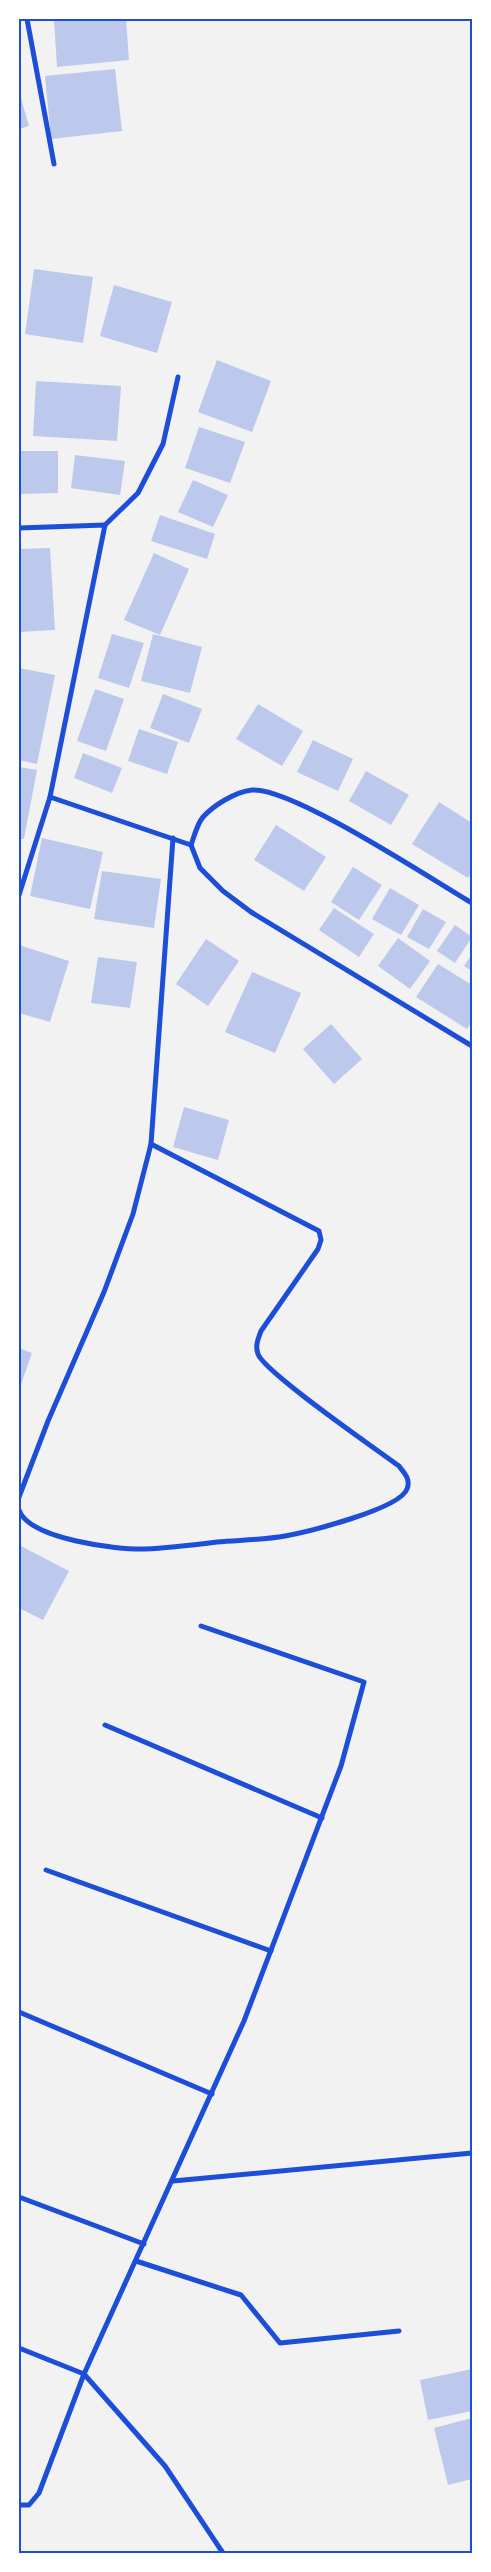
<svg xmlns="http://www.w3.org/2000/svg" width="491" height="2572" font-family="Karla,sans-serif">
<rect width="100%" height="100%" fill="#f2f2f2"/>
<g fill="#bdc9ec">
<path d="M54 19H126L129 60 57 67Z"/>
<path d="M115 69 122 131 51 139 45 76Z"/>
<path d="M19 91 29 126 19 129Z"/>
<path d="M34 269 93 277 83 343 25 334Z"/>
<path d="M114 285 172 302 157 353 100 336Z"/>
<path d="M217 360 271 381 252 432 198 412Z"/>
<path d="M36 381 121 386 117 441 33 436Z"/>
<path d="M199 427 245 442 230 483 185 468Z"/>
<path d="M19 451H58V493L19 494Z"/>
<path d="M75 455 125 461 120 495 71 488Z"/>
<path d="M193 480 228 495 213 527 178 512Z"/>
<path d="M160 515 215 534 207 559 151 541Z"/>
<path d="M50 548 55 630 19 632V549Z"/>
<path d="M154 553 189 569 160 635 124 620Z"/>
<path d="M112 634 144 643 129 688 98 678Z"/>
<path d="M153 634 202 647 190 693 141 681Z"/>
<path d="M19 668 55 675 37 764 19 760Z"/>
<path d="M95 689 124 699 106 751 77 741Z"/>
<path d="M163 694 202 709 189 743 150 728Z"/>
<path d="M258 704 303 731 282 766 236 739Z"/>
<path d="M139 729 178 742 167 774 128 761Z"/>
<path d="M313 740 353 759 338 791 297 772Z"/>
<path d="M83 753 122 768 112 793 74 778Z"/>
<path d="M19 767 37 770 24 839H19Z"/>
<path d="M366 771 409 795 391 825 349 801Z"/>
<path d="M439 802 472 823V871L468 878 412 844Z"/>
<path d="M276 825 326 857 304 891 254 860Z"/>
<path d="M42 838 103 852 90 909 30 896Z"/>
<path d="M353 867 382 885 359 920 331 902Z"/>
<path d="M102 871 161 879 154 928 94 919Z"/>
<path d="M390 888 419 905 401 935 372 919Z"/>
<path d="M334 908 374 934 359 957 319 930Z"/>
<path d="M423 909 446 922 429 949 407 937Z"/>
<path d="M455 925 472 937 455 963 437 951Z"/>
<path d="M398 938 430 961 410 989 378 966Z"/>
<path d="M206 939 239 961 208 1006 176 984Z"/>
<path d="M19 945 69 961 50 1022 19 1013Z"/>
<path d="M472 954V971L464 966Z"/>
<path d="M98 957 137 962 130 1008 91 1003Z"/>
<path d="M438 964 472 985V1021L467 1029 416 997Z"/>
<path d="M252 972 301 993 275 1053 225 1032Z"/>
<path d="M331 1024 362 1059 334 1084 303 1049Z"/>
<path d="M184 1107 229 1120 218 1160 173 1147Z"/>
<path d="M19 1348 32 1353 19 1390Z"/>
<path d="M19 1545 69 1571 43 1620 19 1608Z"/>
<path d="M472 2369V2411L428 2420 420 2380Z"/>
<path d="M472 2418V2479L448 2485 434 2428Z"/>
</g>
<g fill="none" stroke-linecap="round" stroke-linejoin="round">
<g stroke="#1d4ed8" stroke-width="5">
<path d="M27 19 54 164"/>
<path d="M105 525 138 493 163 444 178 377"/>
<path d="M19 528 105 525 50 797 19 895"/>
<path d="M50 797 191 845 200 868 223 891 251 912 472 1046"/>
<path d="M191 845C194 837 197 824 203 817 214 805 235 792 252 790 292 787 431 879 472 903"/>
<path d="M19 1497 48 1421 104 1292 133 1214 151 1144 173 838"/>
<path d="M19 1510C29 1539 117 1550 145 1549 169 1548 193 1545 217 1542 239 1540 263 1540 285 1536 307 1532 400 1509 407 1489 411 1479 404 1473 399 1466 376 1449 264 1372 258 1354 255 1346 258 1339 261 1331L318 1249 321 1240 319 1231 151 1144"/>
<path d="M105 1725 322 1818"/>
<path d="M46 1870 271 1951"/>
<path d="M19 2012 212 2094"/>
<path d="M173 2181 472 2153"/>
<path d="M19 2197 144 2244"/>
<path d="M136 2261 241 2295 280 2343 399 2331"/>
<path d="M19 2348 84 2374 165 2466 223 2553"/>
<path d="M19 2505H29L39 2493 84 2374 244 2021 341 1766 364 1682 201 1626"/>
</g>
</g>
<rect width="491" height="2572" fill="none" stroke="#ffffff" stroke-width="40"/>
<rect x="20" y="20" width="451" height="2532" fill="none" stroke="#1d4ed8" stroke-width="2"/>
</svg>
